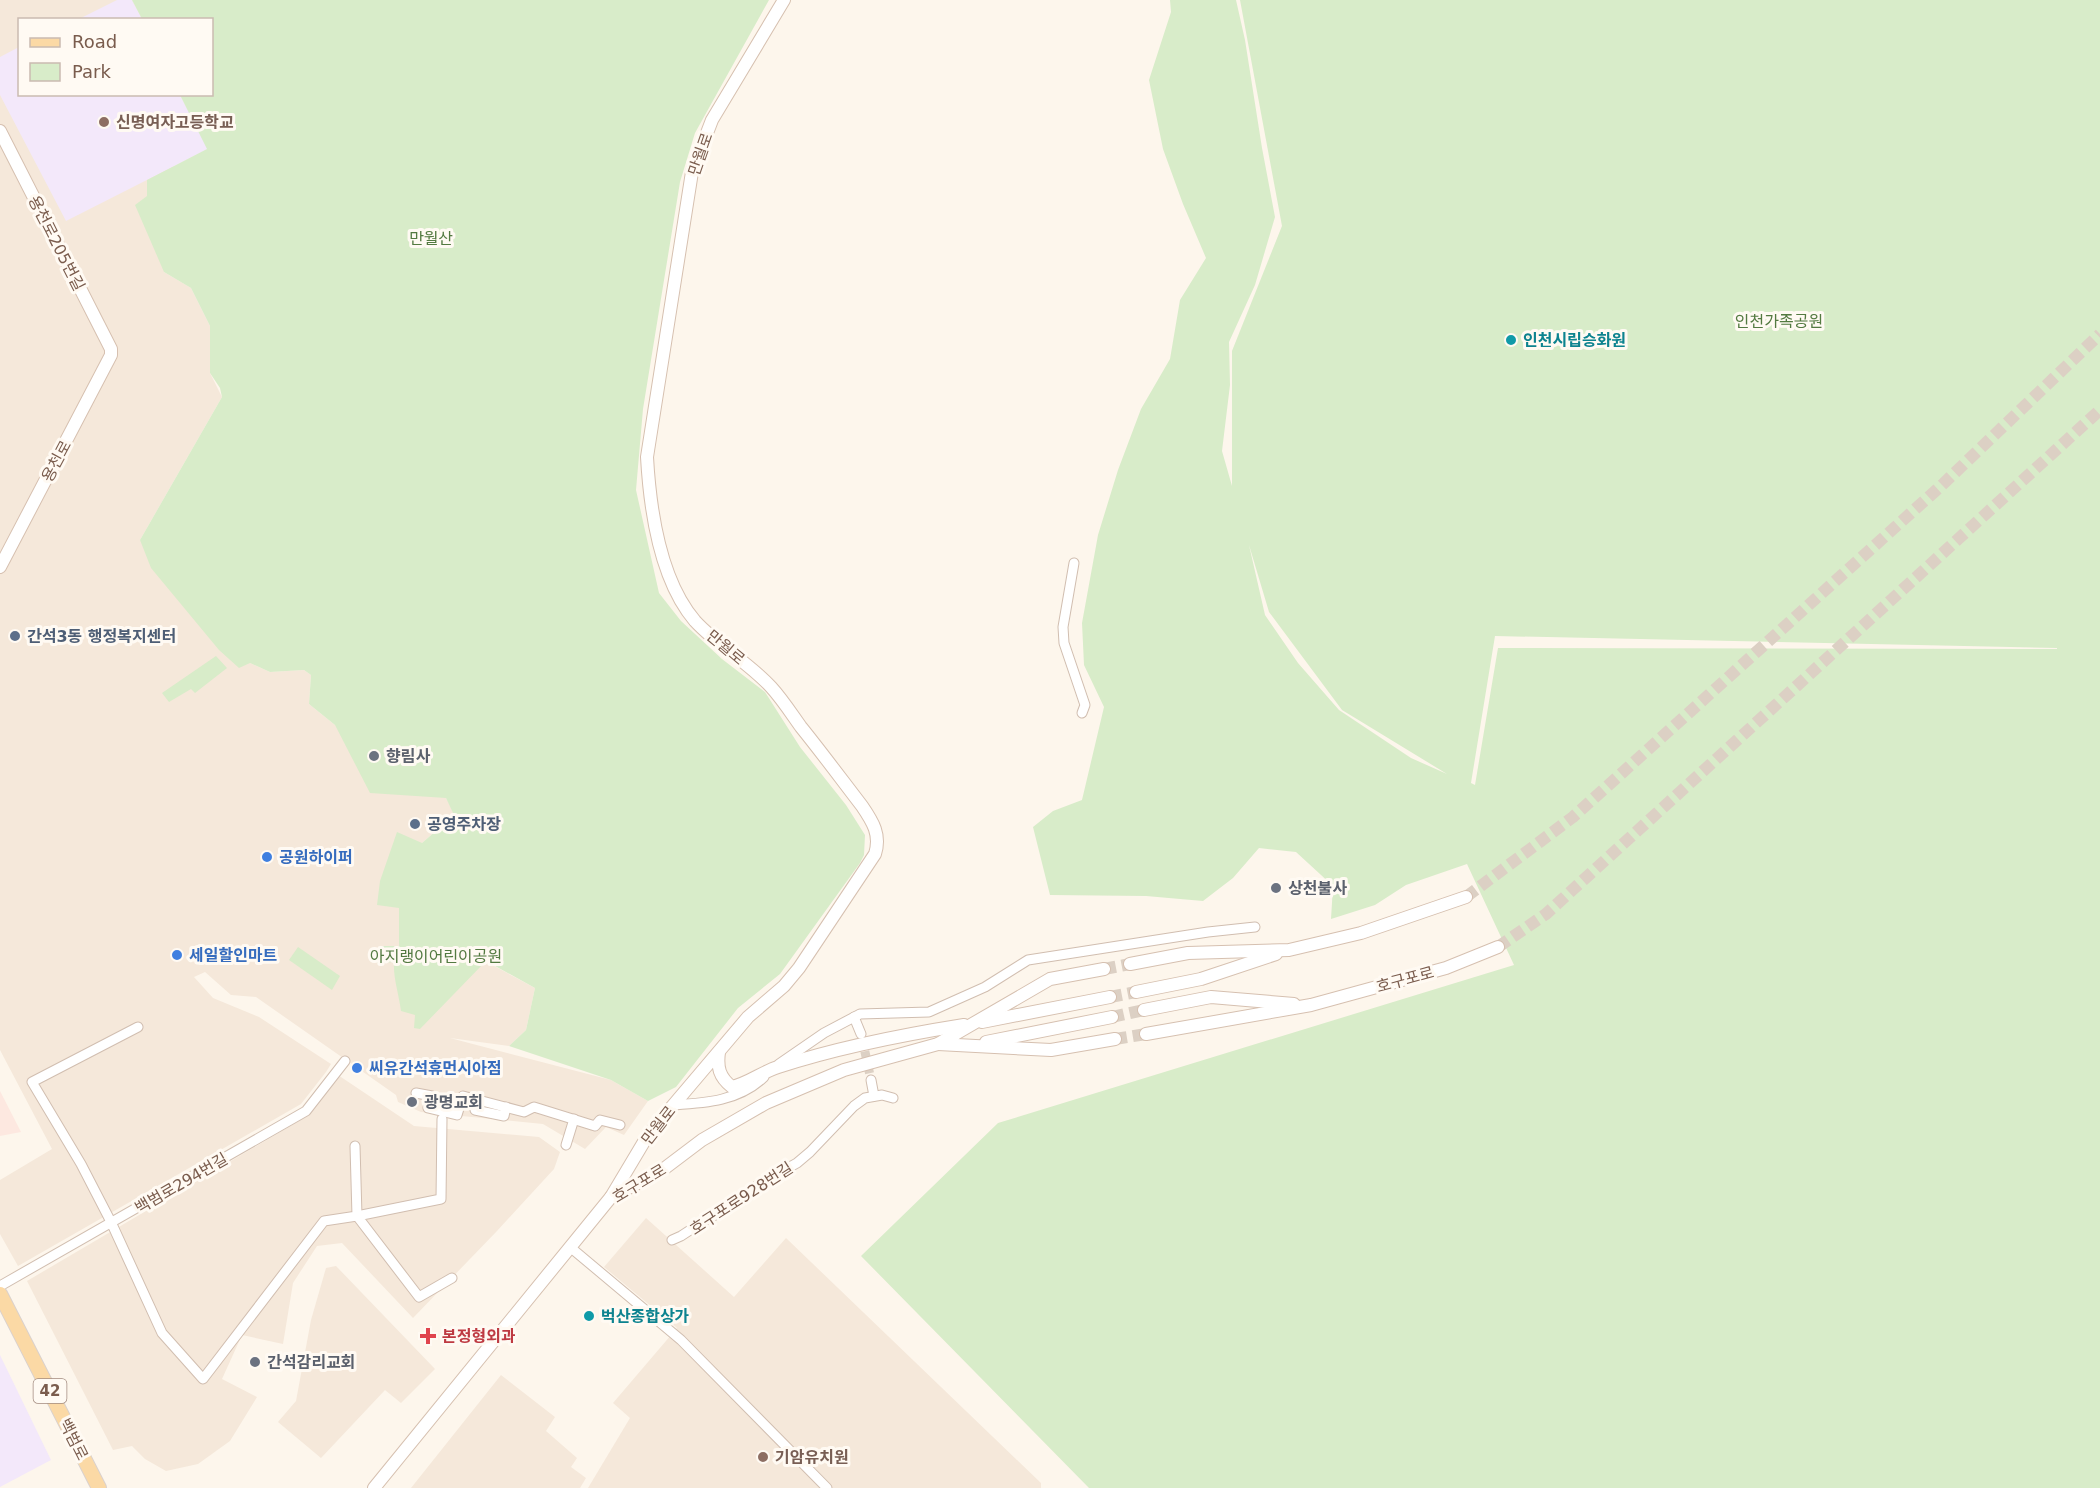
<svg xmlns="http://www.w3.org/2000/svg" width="2100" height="1488" font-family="'DejaVu Sans','Noto Sans KR',sans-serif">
<rect width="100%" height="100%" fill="#fdf6ec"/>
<g fill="#f5e8da">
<path d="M0 0H132L142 19 20 20V94L180 95 164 272 191 288 210 326V373L222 397 140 540 250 663 270 672 304 670 311 675 309 704 335 725 446 798 455 814 422 843 485 961 535 988 526 1030 509 1046 450 1038 611 1080 648 1101 624 1135 606 1127 585 1149 543 1124 421 1112 398 1102 396 1095 256 997 231 995 205 972 194 977 213 998 259 1017 331 1064 326 1072 301 1104 18 1266 0 1234V1180L52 1149 0 1050Z"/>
<path d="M338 1075 414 1126 539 1137 560 1152 554 1169 497 1231 413 1318 342 1243 317 1246 293 1283 283 1344 242 1335 222 1379 257 1397 230 1441 198 1464 166 1471 145 1459 132 1446 113 1450 27 1281 309 1115Z"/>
<path d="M646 1218 734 1297 786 1238 1041 1483V1488H588L630 1418 613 1403 677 1328 604 1267Z"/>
<path d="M336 1266 435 1369 401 1403 385 1390 321 1458 278 1422 296 1401 311 1320 326 1268Z"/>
<path d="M501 1375 555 1417 546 1431 577 1458 571 1467 586 1478 580 1488H411Z"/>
</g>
<path fill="#fde8e0" d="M0 1091 21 1132 0 1136Z"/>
<g fill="#f3e8fa">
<path d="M117 0H132L142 19 77 20Z"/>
<path d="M19 47 20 94 180 95 208 149 66 221 0 95V57Z"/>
<path d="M0 1355 51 1460 0 1487Z"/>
</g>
<g fill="#d8ecc9" fill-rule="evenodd">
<path d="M132 0H769L695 133 680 182 643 409 636 490 659 593 681 621 722 659 765 692 800 747 846 805 865 835 864 855 860 863 780 974 738 1008 676 1087 648 1101 611 1080 509 1046 526 1030 535 988 486 961 420 1029 414 1028 415 1015 401 1011C399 994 393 978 394 962L377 963 380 946H399V908L377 905 380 881 397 832 422 843 454 815 446 798 370 793 335 725 309 704 311 675 304 670 270 672 250 663 239 668 219 650 151 568 140 540 222 397 220 388 210 373V326L191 288 164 272 135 205 147 196V180L207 149 180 95 212 94V20L142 19Z"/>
<path d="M1170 0H1236L1245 40 1262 148 1275 217 1255 285 1229 342 1230 385 1222 451 1232 486V351L1282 226 1240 0H2100V1488H1089L861 1256 998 1123 1514 965 1467 864 1406 885 1375 905 1331 919 1333 886 1296 852 1259 848 1233 878 1203 901 1146 896 1050 895 1033 827 1053 811 1082 800 1104 707 1084 665 1082 623 1098 535 1118 470 1141 409 1170 359 1180 300 1206 258 1183 204 1163 149 1149 80 1171 12ZM1249 545 1269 612 1342 710 1447 774 1411 758 1339 710 1298 663 1265 615ZM1495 636 2057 648V649L1498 648 1475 785 1471 783Z"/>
<path d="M216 656 227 668 195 693 191 689 169 702 162 693Z"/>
<path d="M298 947 340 976 332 990 289 960Z"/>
</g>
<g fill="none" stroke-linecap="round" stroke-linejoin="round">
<path stroke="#dcd0c4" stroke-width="9" stroke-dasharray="9 4.5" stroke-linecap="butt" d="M862 1038 871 1080"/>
<g stroke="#dcd0c4" stroke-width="12" stroke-dasharray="12 6" stroke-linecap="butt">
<path d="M1466 897 1573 817 1942 485 2100 334"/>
<path d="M1498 947 1546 914 2100 410"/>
<path d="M1104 969 1130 964"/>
<path d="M1110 997 1136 992"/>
<path d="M1112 1017 1144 1010"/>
<path d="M1115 1039 1146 1034"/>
</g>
<defs>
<g id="street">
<path d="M1074 563 1063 627 1064 643 1085 705 1082 713"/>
<path d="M854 1017 861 1034"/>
<path d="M138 1027 32 1082 81 1164 111 1222 162 1333 203 1379 324 1221 357 1216 355 1146"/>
<path d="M779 1064 824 1033 860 1014 929 1012 985 987 1028 960 1208 932 1255 927"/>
<path d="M871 1080 874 1096"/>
<path d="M416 1093 432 1096 428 1108 457 1115 463 1096 524 1112 534 1107 595 1126 600 1120 620 1125"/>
<path d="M674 1105C706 1103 739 1101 764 1077"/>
<path d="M475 1110 504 1116 506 1107"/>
<path d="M442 1119 441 1199 357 1216 419 1297 452 1278"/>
<path d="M566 1145 574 1119"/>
<path d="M672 1240 681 1236 707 1219 731 1207 759 1184 797 1163 810 1152 854 1106 865 1098 882 1095 893 1098"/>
<path d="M570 1247 681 1340 827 1488"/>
<path d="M0 1286 306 1111 345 1061"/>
</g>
<g id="secondary">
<path d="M0 131 111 349V355L0 567"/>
<path d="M1130 964 1188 953 1289 950 1361 933 1466 897"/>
<path d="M1136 992 1201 979 1276 954"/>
<path d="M1144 1010 1211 997 1294 1004"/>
<path d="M982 1022 1110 997"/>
<path d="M1146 1034 1311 1005 1446 968 1498 947"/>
<path d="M986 1042 1112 1017"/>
<path d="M938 1044 1051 1050 1115 1039"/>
<path d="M719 1052C717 1067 719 1077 732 1087 749 1083 762 1072 778 1067 839 1047 901 1035 964 1025"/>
<path d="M611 1197 648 1135 748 1017 784 986 799 968 875 854C881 835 873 822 862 806 842 780 822 753 801 727 791 713 782 699 771 687 748 662 718 646 695 621 660 580 650 510 647 457L692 172 712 120 784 0"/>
<path d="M374 1488 611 1197 661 1171 702 1140 766 1103 844 1070 938 1044 1050 979 1104 969"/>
</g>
<path id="primary" d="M0 1294 99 1488"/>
</defs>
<use href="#street" stroke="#d1beb0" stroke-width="11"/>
<use href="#secondary" stroke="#d6c0b0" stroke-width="14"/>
<use href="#primary" stroke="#dad1cd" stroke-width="16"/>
<use href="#street" stroke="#fff" stroke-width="9"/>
<use href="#secondary" stroke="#fff" stroke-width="12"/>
<use href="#primary" stroke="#fbd9a5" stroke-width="14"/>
</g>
<g fill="#8d6e63" stroke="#fffaf3" stroke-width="2">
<circle cx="104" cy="122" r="6"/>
<circle cx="763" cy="1457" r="6"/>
</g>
<g fill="#0f9aa8" stroke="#fffaf3" stroke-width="2">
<circle cx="1511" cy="340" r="6"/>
<circle cx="589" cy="1316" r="6"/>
</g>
<g fill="#5c6f8a" stroke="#fffaf3" stroke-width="2">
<circle cx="15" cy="636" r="6"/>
<circle cx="415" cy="824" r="6"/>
</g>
<g fill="#6b7280" stroke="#fffaf3" stroke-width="2">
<circle cx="374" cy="756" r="6"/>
<circle cx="1276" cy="888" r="6"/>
<circle cx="412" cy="1102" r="6"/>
<circle cx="255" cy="1362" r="6"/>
</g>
<g fill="#3f7fe0" stroke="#fffaf3" stroke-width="2">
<circle cx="267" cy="857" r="6"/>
<circle cx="177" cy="955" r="6"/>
<circle cx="357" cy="1068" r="6"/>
</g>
<path fill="#e0444e" stroke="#fffaf3" stroke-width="2" d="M425 1327h6v6h6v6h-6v6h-6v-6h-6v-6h6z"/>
<g text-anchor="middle" stroke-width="6" stroke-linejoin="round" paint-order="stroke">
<rect fill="#fffaf3" stroke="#a28b7f" stroke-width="1.5" x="33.5" y="1379" width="33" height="24" rx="4.5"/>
<g font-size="15" font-weight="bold" fill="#7a5c4d">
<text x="50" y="1396">42</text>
</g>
<g font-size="16" font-weight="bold" fill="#785e54" stroke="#fffaf3" text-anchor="start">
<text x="116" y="128">신명여자고등학교</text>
<text x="775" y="1463">기암유치원</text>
</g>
<g font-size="16" fill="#7a5c4d" stroke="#fffaf3">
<text transform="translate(700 154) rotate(-71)" y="6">만월로</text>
<text transform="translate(57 243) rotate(63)" y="6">용천로205번길</text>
<text transform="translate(56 461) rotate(-62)" y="6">용천로</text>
<text transform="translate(726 647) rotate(40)" y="6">만월로</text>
<text transform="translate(1405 979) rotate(-15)" y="6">호구포로</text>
<text transform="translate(658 1125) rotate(-52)" y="6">만월로</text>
<text transform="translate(181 1183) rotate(-30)" y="6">백범로294번길</text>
<text transform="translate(639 1183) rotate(-31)" y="6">호구포로</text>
<text transform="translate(741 1198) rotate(-33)" y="6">호구포로928번길</text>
<text transform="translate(74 1439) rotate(63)" y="6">백범로</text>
</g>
<g font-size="16" fill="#537a41" stroke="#fffaf3">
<text x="431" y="244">만월산</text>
<text x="1779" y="327">인천가족공원</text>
<text x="436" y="962">아지랭이어린이공원</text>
</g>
<g font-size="16" font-weight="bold" fill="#0d838f" stroke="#fffaf3" text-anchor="start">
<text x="1523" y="346">인천시립승화원</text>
<text x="601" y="1322">벅산종합상가</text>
</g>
<g font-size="16" font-weight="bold" fill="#4e5e75" stroke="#fffaf3" text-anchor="start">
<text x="27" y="642">간석3동 행정복지센터</text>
<text x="427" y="830">공영주차장</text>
</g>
<g font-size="16" font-weight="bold" fill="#5b616d" stroke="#fffaf3" text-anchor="start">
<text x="386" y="762">향림사</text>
<text x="1288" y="894">상천불사</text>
<text x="424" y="1108">광명교회</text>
<text x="267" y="1368">간석감리교회</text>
</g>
<g font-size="16" font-weight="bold" fill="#366cbe" stroke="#fffaf3" text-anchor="start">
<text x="279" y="863">공원하이퍼</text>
<text x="189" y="961">세일할인마트</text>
<text x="369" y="1074">씨유간석휴먼시아점</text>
</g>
<g font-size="16" font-weight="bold" fill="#be3a42" stroke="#fffaf3" text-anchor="start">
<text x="442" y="1342">본정형외과</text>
</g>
</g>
<rect x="18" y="18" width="195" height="78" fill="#fffaf3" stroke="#cabbb1" stroke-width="1.5"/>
<rect x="30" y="38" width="30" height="9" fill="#fbd9a5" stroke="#cabbb1" stroke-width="1.5"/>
<text x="72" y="48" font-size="18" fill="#7a5c4d">Road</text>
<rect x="30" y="63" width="30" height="18" fill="#d8ecc9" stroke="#cabbb1" stroke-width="1.5"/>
<text x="72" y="78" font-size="18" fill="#7a5c4d">Park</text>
</svg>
